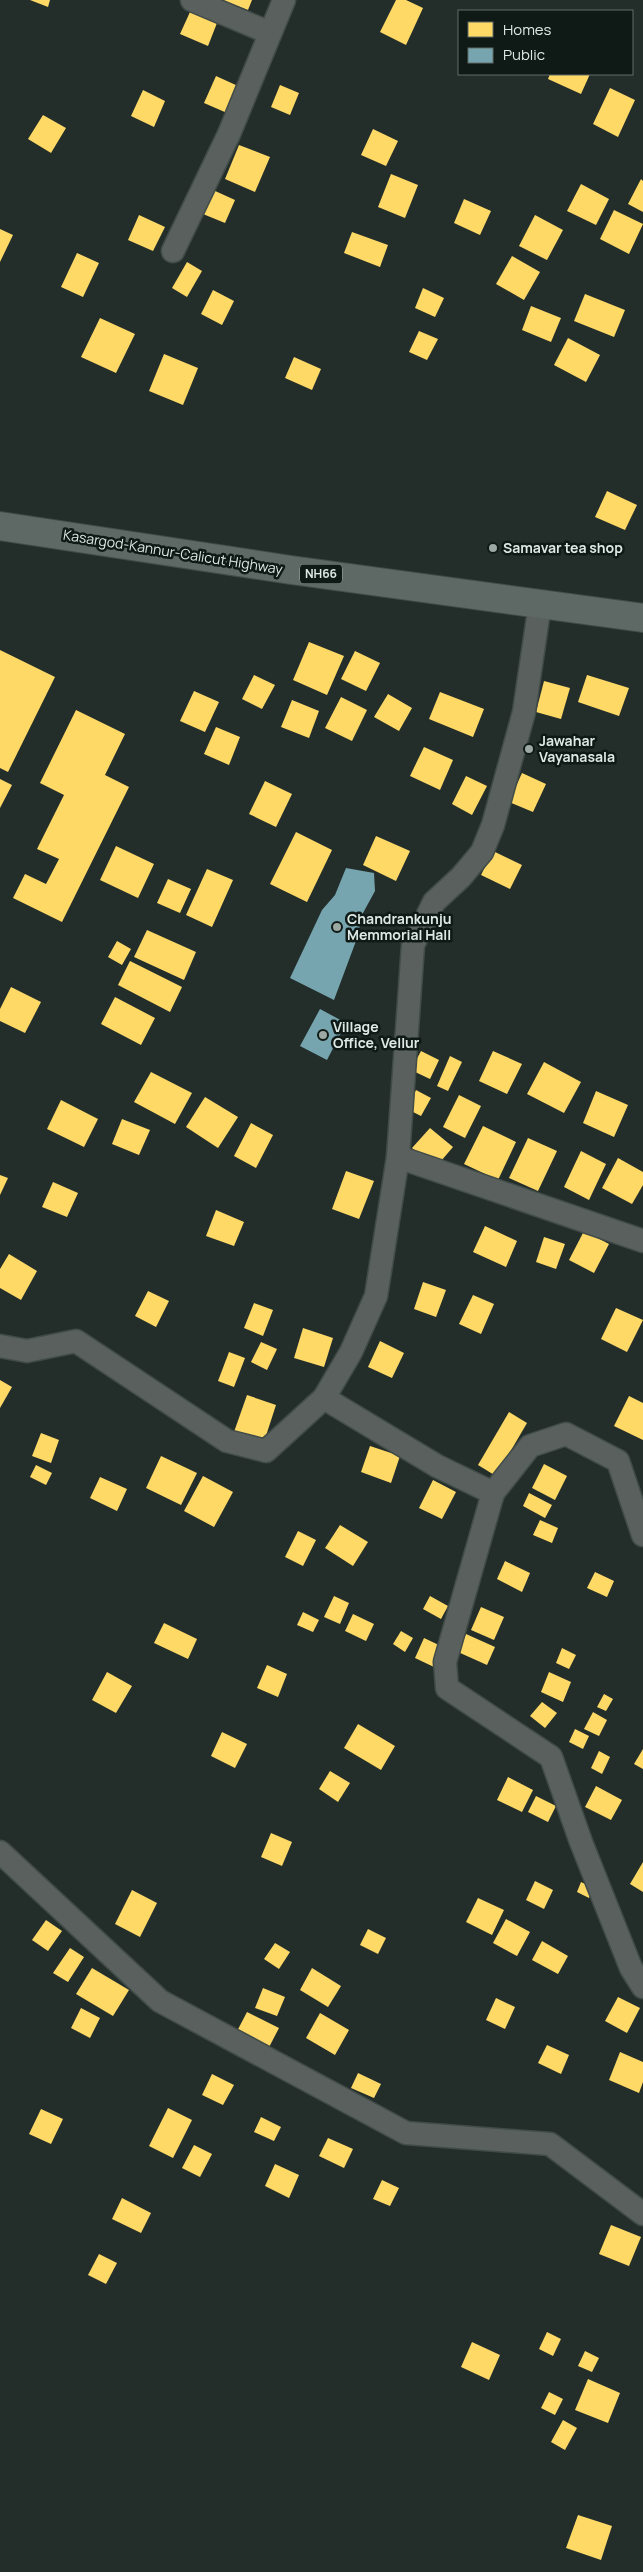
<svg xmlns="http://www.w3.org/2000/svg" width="643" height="2572" font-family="Manrope,sans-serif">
<rect width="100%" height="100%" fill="#232e2b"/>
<g fill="#ffd966">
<path d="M30 0H50L48 7Z"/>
<path d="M222 0H252L248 10Z"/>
<path d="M396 0H406L423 8 406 45 380 32Z"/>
<path d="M190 12 217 23 208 46 180 34Z"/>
<path d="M550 74H590L581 94 548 79Z"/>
<path d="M216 76 238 86 227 113 204 103Z"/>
<path d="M280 85 299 93 290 115 271 107Z"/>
<path d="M610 88 635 100 618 137 593 124Z"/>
<path d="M143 90 165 101 154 127 131 116Z"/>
<path d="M43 115 66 128 51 153 28 139Z"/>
<path d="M373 129 398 141 386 166 361 155Z"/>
<path d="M239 145 270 157 255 192 225 179Z"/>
<path d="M391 174 418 185 405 218 378 207Z"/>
<path d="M641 179 643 181V212L628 204Z"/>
<path d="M581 184 609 199 596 225 567 211Z"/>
<path d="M213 190 235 200 225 223 203 214Z"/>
<path d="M464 199 491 211 480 235 454 223Z"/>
<path d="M614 210 643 224 629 254 600 239Z"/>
<path d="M139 215 165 227 153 251 128 240Z"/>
<path d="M535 215 563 230 547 260 519 246Z"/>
<path d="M0 229 13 235 0 262Z"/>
<path d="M352 232 388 245 380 267 344 253Z"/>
<path d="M77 253 99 263 83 297 61 287Z"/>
<path d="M512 256 540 272 524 300 496 284Z"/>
<path d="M187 262 202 271 187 297 172 288Z"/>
<path d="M423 288 444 298 435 317 415 308Z"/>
<path d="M213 290 234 301 222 325 201 314Z"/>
<path d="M585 294 625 310 614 337 574 321Z"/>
<path d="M531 306 561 318 551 342 522 330Z"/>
<path d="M100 318 135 334 116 373 81 357Z"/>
<path d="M419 331 438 339 427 360 409 352Z"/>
<path d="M568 338 600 355 586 382 554 365Z"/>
<path d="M164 354 198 368 183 405 149 391Z"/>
<path d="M294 357 321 369 312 390 285 378Z"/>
<path d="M607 491 637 505 625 530 595 517Z"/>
<path d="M309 642 344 656 327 695 293 680Z"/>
<path d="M0 650 55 677 8 772 0 768Z"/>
<path d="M355 651 380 663 366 691 341 679Z"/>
<path d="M254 675 275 685 262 709 242 699Z"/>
<path d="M587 675 629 688 619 716 578 702Z"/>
<path d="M544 681 570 688 561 719 536 712Z"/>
<path d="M194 691 219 702 205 732 180 721Z"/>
<path d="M440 692 484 709 473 737 429 719Z"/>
<path d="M388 694 412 708 399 731 374 717Z"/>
<path d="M341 697 367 710 352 741 325 728Z"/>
<path d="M292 700 319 711 309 738 281 727Z"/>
<path d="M76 710 125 734 105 775 129 787 62 922 13 898 25 874 46 884 59 859 37 849 64 795 40 783Z"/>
<path d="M216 727 240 737 229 765 204 754Z"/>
<path d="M424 747 453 760 440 790 410 776Z"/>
<path d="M522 773 546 784 533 812 509 802Z"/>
<path d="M466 776 487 786 472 815 452 804Z"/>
<path d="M0 779 12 785 0 808Z"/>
<path d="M265 781 292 794 276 827 249 814Z"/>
<path d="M296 832 332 850 307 902 270 884Z"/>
<path d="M376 836 410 851 396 881 363 865Z"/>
<path d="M116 846 154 864 138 898 100 880Z"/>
<path d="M493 851 522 865 510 889 481 875Z"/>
<path d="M207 869 233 880 212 927 186 915Z"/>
<path d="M168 879 191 889 180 913 157 903Z"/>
<path d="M147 930 196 952 184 980 134 957Z"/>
<path d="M117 941 131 949 122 965 108 957Z"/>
<path d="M130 961 182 987 170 1012 118 985Z"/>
<path d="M11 987 41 1002 25 1033 0 1021V1009Z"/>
<path d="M115 997 155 1018 141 1045 101 1024Z"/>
<path d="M421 1051 439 1060 430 1079 411 1070Z"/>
<path d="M493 1051 522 1064 507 1094 479 1081Z"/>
<path d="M450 1056 462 1062 448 1091 437 1086Z"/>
<path d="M544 1062 581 1082 564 1113 527 1094Z"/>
<path d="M151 1072 192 1093 175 1124 134 1102Z"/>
<path d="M416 1090 431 1098 421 1116 407 1109Z"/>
<path d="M596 1091 628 1105 614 1137 583 1123Z"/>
<path d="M459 1095 481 1106 465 1138 443 1127Z"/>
<path d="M205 1097 238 1117 218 1148 186 1127Z"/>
<path d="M61 1100 98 1119 84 1147 47 1129Z"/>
<path d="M122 1119 150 1130 139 1155 112 1144Z"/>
<path d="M251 1123 273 1135 256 1168 234 1156Z"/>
<path d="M483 1126 516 1142 498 1180 464 1164Z"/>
<path d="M430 1128 453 1147 435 1168 412 1148Z"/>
<path d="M528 1138 557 1151 538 1191 509 1178Z"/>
<path d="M581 1151 606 1164 589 1200 564 1187Z"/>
<path d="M618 1158 643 1172V1185L632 1204 602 1188Z"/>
<path d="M346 1171 374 1181 359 1219 332 1209Z"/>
<path d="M0 1175 8 1178 0 1195Z"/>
<path d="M53 1182 78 1193 67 1217 42 1207Z"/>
<path d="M216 1210 244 1222 234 1246 206 1236Z"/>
<path d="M485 1226 517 1241 506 1267 473 1252Z"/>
<path d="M584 1231 609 1244 594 1273 569 1260Z"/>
<path d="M544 1237 565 1244 556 1269 536 1262Z"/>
<path d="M9 1254 37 1271 21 1300 0 1288V1269Z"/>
<path d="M423 1282 446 1290 436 1317 414 1309Z"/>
<path d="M148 1291 169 1301 156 1327 135 1316Z"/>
<path d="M473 1295 494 1304 481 1334 459 1324Z"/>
<path d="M254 1303 273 1310 263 1336 244 1328Z"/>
<path d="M616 1308 643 1320 627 1352 601 1339Z"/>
<path d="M303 1328 333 1338 324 1367 294 1358Z"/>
<path d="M380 1341 404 1353 392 1378 368 1367Z"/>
<path d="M261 1342 277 1349 267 1370 251 1362Z"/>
<path d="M229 1352 245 1358 234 1387 218 1381Z"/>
<path d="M0 1380 12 1387 0 1408Z"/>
<path d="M247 1395 276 1405 264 1442 234 1432Z"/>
<path d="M629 1396 643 1403V1440L614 1426Z"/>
<path d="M509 1412 527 1423 496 1476 478 1465Z"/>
<path d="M41 1433 59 1440 51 1463 32 1456Z"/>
<path d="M370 1446 400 1456 391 1483 361 1472Z"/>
<path d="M161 1456 197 1473 181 1505 146 1488Z"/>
<path d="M544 1464 567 1476 555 1500 532 1488Z"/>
<path d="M36 1465 52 1473 46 1485 30 1477Z"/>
<path d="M203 1476 233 1492 214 1527 184 1511Z"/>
<path d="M100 1477 127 1489 117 1511 90 1498Z"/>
<path d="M433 1480 456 1492 442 1519 419 1508Z"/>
<path d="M529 1493 552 1505 545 1518 523 1506Z"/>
<path d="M540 1520 558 1528 552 1543 533 1535Z"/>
<path d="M340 1525 368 1542 353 1566 325 1548Z"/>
<path d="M298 1531 316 1540 303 1566 285 1557Z"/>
<path d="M505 1561 530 1573 522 1592 497 1579Z"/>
<path d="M595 1572 614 1581 607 1597 587 1588Z"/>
<path d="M334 1596 349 1603 340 1624 324 1617Z"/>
<path d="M430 1596 448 1606 441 1619 423 1609Z"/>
<path d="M481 1607 504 1617 494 1640 471 1630Z"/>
<path d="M303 1612 319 1620 313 1632 297 1625Z"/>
<path d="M353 1614 374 1624 366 1641 345 1631Z"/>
<path d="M164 1623 197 1639 188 1659 154 1643Z"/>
<path d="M401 1631 413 1638 405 1652 393 1644Z"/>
<path d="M466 1634 495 1647 487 1665 458 1652Z"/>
<path d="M424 1638 443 1647 434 1667 415 1658Z"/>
<path d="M562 1648 576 1655 569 1669 556 1663Z"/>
<path d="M267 1665 287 1674 278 1697 257 1688Z"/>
<path d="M107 1672 132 1686 116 1713 92 1700Z"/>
<path d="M549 1672 571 1682 563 1702 541 1692Z"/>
<path d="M604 1694 613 1699 606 1711 597 1707Z"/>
<path d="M542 1702 557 1713 545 1728 530 1716Z"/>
<path d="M593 1712 607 1720 599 1736 584 1729Z"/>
<path d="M358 1724 395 1746 381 1770 344 1748Z"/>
<path d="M575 1729 589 1736 583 1749 569 1742Z"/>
<path d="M222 1732 247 1744 235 1768 211 1756Z"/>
<path d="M643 1749V1769L634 1764Z"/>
<path d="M599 1751 610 1757 602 1774 591 1768Z"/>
<path d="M330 1771 350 1783 338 1802 319 1789Z"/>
<path d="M508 1777 533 1790 522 1812 497 1800Z"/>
<path d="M596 1786 622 1800 611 1820 585 1807Z"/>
<path d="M536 1796 556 1806 548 1822 528 1812Z"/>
<path d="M271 1833 292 1842 282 1866 261 1857Z"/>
<path d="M643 1862V1892L630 1884Z"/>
<path d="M535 1881 553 1890 544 1909 526 1900Z"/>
<path d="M581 1882 593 1888 589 1898 577 1892Z"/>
<path d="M132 1890 157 1903 140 1937 115 1924Z"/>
<path d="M478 1898 504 1910 492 1935 466 1922Z"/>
<path d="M506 1919 530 1932 517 1956 493 1943Z"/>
<path d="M46 1920 62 1931 48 1951 32 1940Z"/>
<path d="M368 1929 386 1938 378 1954 360 1945Z"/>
<path d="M542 1941 568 1956 558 1974 532 1960Z"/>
<path d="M275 1943 290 1952 279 1969 264 1959Z"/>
<path d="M70 1948 84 1957 68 1982 53 1973Z"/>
<path d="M92 1968 129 1990 113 2016 76 1994Z"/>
<path d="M312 1968 341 1986 328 2007 300 1990Z"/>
<path d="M263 1988 285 1997 277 2016 255 2008Z"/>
<path d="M618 1997 640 2008 627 2033 605 2021Z"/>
<path d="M496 1998 515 2007 505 2029 486 2020Z"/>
<path d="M81 2008 100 2018 90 2038 71 2028Z"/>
<path d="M247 2012 279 2028 266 2053 234 2037Z"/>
<path d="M320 2013 349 2030 335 2055 306 2038Z"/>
<path d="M547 2045 569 2055 561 2074 538 2063Z"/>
<path d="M620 2052 643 2062V2082L639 2093 609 2080Z"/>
<path d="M358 2073 381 2084 374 2098 351 2088Z"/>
<path d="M212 2074 234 2085 223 2105 202 2095Z"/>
<path d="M168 2108 192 2120 173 2158 149 2146Z"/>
<path d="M41 2109 63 2119 51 2144 29 2134Z"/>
<path d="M261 2117 281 2127 274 2141 254 2132Z"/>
<path d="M328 2138 353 2149 344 2168 319 2156Z"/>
<path d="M194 2145 212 2154 200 2177 182 2168Z"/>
<path d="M275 2164 299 2175 289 2198 265 2186Z"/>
<path d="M382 2180 399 2188 390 2206 373 2199Z"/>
<path d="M122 2198 151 2213 141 2233 112 2219Z"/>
<path d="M611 2225 641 2237 629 2266 599 2254Z"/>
<path d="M99 2254 117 2263 106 2284 88 2275Z"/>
<path d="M547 2332 561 2339 553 2356 539 2349Z"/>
<path d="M472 2342 500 2355 489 2380 461 2367Z"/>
<path d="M585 2351 599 2358 592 2372 578 2366Z"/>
<path d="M588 2379 620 2393 608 2423 575 2410Z"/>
<path d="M549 2392 563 2399 555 2415 541 2408Z"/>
<path d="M563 2420 577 2428 565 2450 551 2442Z"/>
<path d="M578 2515 612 2526 601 2560 566 2548Z"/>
</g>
<g fill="#76a5af">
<path d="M346 868 374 873 375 891 363 913 356 941 334 1000 290 978 322 910 335 895Z"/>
<path d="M320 1009 346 1023 327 1060 300 1046Z"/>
</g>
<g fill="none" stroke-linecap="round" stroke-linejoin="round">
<defs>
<g id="minor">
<path d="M192 0 270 33"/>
<path d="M173 251 229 134 284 0"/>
<path d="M398 1157 643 1241"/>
<path d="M0 1346 27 1351 76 1341 227 1441 266 1451 324 1398 351 1352 376 1296 398 1157 413 945 434 902 461 877 482 852 493 825 524 712 540 604"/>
<path d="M324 1398 437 1466 493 1493 530 1446 566 1434 618 1461 643 1535"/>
<path d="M493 1493 445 1662 447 1688 551 1757 581 1842 631 1968 643 1987"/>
<path d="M0 1852 160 2001 406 2133 550 2144 643 2214"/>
</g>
<path id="trunk" d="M0 526 291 570 643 618"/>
</defs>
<use href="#minor" stroke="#414b48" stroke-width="25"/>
<use href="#trunk" stroke="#414b48" stroke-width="30"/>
<use href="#minor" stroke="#59605d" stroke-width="22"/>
<use href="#trunk" stroke="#5e6864" stroke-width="28"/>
</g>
<g fill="#9ba8a3" stroke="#0f1915" stroke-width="2">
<circle cx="493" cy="548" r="5"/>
<circle cx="529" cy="749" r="5"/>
<circle cx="337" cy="927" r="5"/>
<circle cx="323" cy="1035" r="5"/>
</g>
<g text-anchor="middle" stroke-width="5" stroke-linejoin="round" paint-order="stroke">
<rect fill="#0f1915" stroke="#9eaba6" stroke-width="1" x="300" y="564.5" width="42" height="19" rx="4"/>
<g font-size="12" font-weight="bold" fill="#dce9e4">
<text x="321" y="578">NH66</text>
</g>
<g font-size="14" font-weight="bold" fill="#dce9e4" stroke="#0f1915" text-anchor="start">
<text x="503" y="553">Samavar tea shop</text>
<text x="539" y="746">Jawahar<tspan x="539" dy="16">Vayanasala</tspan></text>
<text x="347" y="924">Chandrankunju<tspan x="347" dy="16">Memmorial Hall</tspan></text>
<text x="333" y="1032">Village<tspan x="333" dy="16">Office, Vellur</tspan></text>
</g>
<g font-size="14" fill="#dce9e4" stroke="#0f1915">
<text transform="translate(173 552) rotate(9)" y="5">Kasargod-Kannur-Calicut Highway</text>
</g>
</g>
<rect x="458" y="10" width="175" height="65" fill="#0f1915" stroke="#616c68"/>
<rect x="468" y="22" width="25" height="15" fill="#ffd966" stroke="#616c68"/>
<text x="503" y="35" font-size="15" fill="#dce9e4">Homes</text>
<rect x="468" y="48" width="25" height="15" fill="#76a5af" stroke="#616c68"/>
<text x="503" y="60" font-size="15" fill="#dce9e4">Public</text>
</svg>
